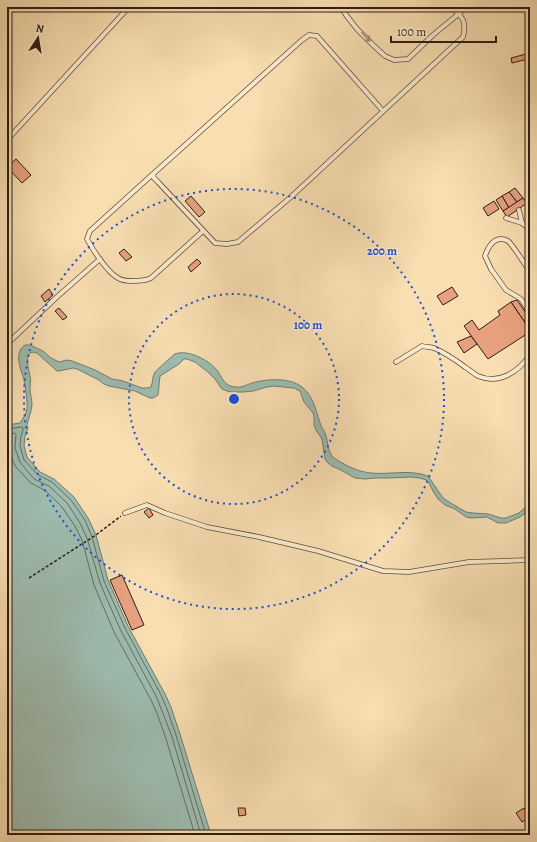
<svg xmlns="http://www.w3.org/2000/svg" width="537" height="842" font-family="Alegreya,serif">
<rect width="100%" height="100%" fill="#f8deb1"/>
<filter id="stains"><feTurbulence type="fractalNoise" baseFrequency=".005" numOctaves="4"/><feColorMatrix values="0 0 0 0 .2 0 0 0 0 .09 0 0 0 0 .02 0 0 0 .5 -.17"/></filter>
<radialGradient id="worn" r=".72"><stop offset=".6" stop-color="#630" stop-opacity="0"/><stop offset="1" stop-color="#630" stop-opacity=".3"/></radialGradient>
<path fill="#9dbcaf" stroke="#707c72" d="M25 345H30L43 351 51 358 59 362 67 360 72 361 95 370 112 379 123 381 142 388H147L151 387C153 382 152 377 155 372 157 370 173 355 175 354 188 349 208 360 216 369 222 376 223 386 235 387 241 388 246 385 252 383 267 379 289 377 302 387 315 397 316 414 322 428 324 430 324 431 325 433 329 443 327 455 337 460 347 466 359 472 371 473 390 475 409 469 428 476L443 498 449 502 466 512 473 513 488 514 501 518H506L519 513 527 506 530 501V510L529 512 524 514 520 517 506 523H498L487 517 471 518 466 517 455 509 445 505 438 499 433 491 429 483 426 480 420 478 412 477 388 478H375L365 479 355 478 339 469 332 466 327 462 325 459 322 439 316 430 314 425V416L313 413 309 408 304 402 300 391 294 388 274 386 267 387 253 391 243 392H232L227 391 222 389 215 379 208 372 195 362 187 359H184L179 364 160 376C159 383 159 389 158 395L153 398H150L135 391 109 386 104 384 99 380 77 369 73 368 59 371H57L37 353C22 348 29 370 30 376 31 381 30 385 30 389 30 394 32 399 32 404 32 411 28 419 27 425L28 428 25 436 24 446 27 457 40 472 54 479 74 497 88 518 96 535 108 580 128 626 165 694 171 707 180 734 211 835H7V425L20 423C23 419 26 414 27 409 28 402 25 387 24 380 21 369 13 353 25 345Z"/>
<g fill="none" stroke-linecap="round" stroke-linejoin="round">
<g stroke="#656c62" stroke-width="1">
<path d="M7 429 21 427 23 428V430L21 436 20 446 24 460 38 475 52 482 71 500 85 520 92 537 104 581 125 628 161 695 167 709 176 735 206 835"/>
<path d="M7 434 14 433 16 434 15 448 20 462 34 479 49 486 67 503 80 523 87 538 100 583 120 629 157 698 172 737 201 835"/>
<path d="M7 440 9 441 10 450 13 462 16 467 31 483 46 491 62 507 75 526 82 540 94 585 114 632 151 700 157 713 166 739 195 835"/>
</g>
</g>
<g fill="#e7a17f" stroke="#2d1d16">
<path d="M526 54 528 59 512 63 511 58Z"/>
<path d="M16 159 31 175 22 183 7 167Z"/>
<path d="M515 188 523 198 517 202 509 192Z"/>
<path d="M509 192 517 202 509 208 502 196Z"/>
<path d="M191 196 205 212 199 217 185 201Z"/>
<path d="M502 196 509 208 503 211 496 200Z"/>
<path d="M523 198 527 203 507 217 503 211Z"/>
<path d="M494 201 499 209 488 216 483 208Z"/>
<path d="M124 249 132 257 126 261 119 253Z"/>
<path d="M197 259 201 263 191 272 188 267Z"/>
<path d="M452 287 458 296 443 305 437 296Z"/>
<path d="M49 289 53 295 45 302 41 296Z"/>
<path d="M517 300 530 319V330L511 302Z"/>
<path d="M511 302 530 330V332L488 359 464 326 472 320 479 330 500 315 498 311Z"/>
<path d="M59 308 67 317 63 320 55 311Z"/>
<path d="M471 336 477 344 464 353 457 342Z"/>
<path d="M149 508 153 515 149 518 144 512Z"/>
<path d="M122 575 144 625 132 630 110 580Z"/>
<path d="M238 808H245L246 815 239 816Z"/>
<path d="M524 808 530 817 522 822 516 813Z"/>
</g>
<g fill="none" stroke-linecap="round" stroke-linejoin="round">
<defs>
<g id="service">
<path d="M341 7 346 15 357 29 373 45 385 56 394 60 408 59 433 35 467 7"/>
<path d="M383 111 317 36 309 35 302 40 153 174 154 178 158 182 215 243 227 244 238 242 292 196 463 37C467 22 463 17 451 7"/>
<path d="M7 140 129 7"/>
<path d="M153 174 90 231 87 239C93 250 107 272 118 278 122 281 128 281 133 281 139 281 145 281 151 278L203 231"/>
<path d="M519 210 522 223 530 230"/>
<path d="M506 218 522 223"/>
<path d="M530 272C526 266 513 245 508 241 495 234 488 247 485 256L491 269 506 290 521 299 530 313"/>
<path d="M7 344 58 296 100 259"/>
<path d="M396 362 422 346C425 347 430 347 434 348 443 352 457 361 465 367 470 370 474 374 478 376 499 385 518 372 530 355"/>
<path d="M125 513 147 505 165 513 207 527 259 537 318 551 383 571 409 572 469 562 530 560"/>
</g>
<path id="minor" d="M528 835 530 834"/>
</defs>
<use href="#service" stroke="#604d3d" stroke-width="5.5"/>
<use href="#minor" stroke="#604d3d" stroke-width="10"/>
<path stroke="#2d1d16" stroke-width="1.5" stroke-dasharray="3 2" stroke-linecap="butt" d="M29 578 96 535 121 516"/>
<use href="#service" stroke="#faeacc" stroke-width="4"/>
<use href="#minor" stroke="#faeacc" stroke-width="8"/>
</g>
<defs><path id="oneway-shaft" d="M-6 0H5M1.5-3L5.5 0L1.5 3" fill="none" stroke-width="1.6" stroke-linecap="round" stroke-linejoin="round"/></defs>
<use stroke="#9e8e7a" href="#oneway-shaft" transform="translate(366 37) rotate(46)"/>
<g fill="none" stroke="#1d4ed8" stroke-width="2" stroke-dasharray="2 4">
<circle cx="234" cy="399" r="105"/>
<circle cx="234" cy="399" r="210"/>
</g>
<circle cx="234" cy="399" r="6" fill="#1d4ed8" stroke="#faeacc" stroke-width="2"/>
<g font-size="12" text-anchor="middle" font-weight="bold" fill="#1d4ed8" stroke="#faeacc" stroke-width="3" stroke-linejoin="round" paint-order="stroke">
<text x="382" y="255">200 m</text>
<text x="308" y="329">100 m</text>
</g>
<rect width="537" height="842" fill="none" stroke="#f8deb1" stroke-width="24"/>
<rect x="8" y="8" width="521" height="826" fill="none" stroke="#2d1d16" stroke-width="2"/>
<rect x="12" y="12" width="513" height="818" fill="none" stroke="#2d1d16"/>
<g transform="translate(38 38) rotate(12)" stroke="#faeacc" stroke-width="3" paint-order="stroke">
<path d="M0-3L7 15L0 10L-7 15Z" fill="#2d1d16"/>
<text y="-6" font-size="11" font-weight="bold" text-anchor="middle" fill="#2d1d16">N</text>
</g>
<path d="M391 36v6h105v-6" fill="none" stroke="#2d1d16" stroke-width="2"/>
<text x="397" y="36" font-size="12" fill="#2d1d16" stroke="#faeacc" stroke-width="3" paint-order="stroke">100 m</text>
<rect width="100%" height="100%" filter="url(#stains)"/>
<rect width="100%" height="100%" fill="url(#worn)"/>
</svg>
